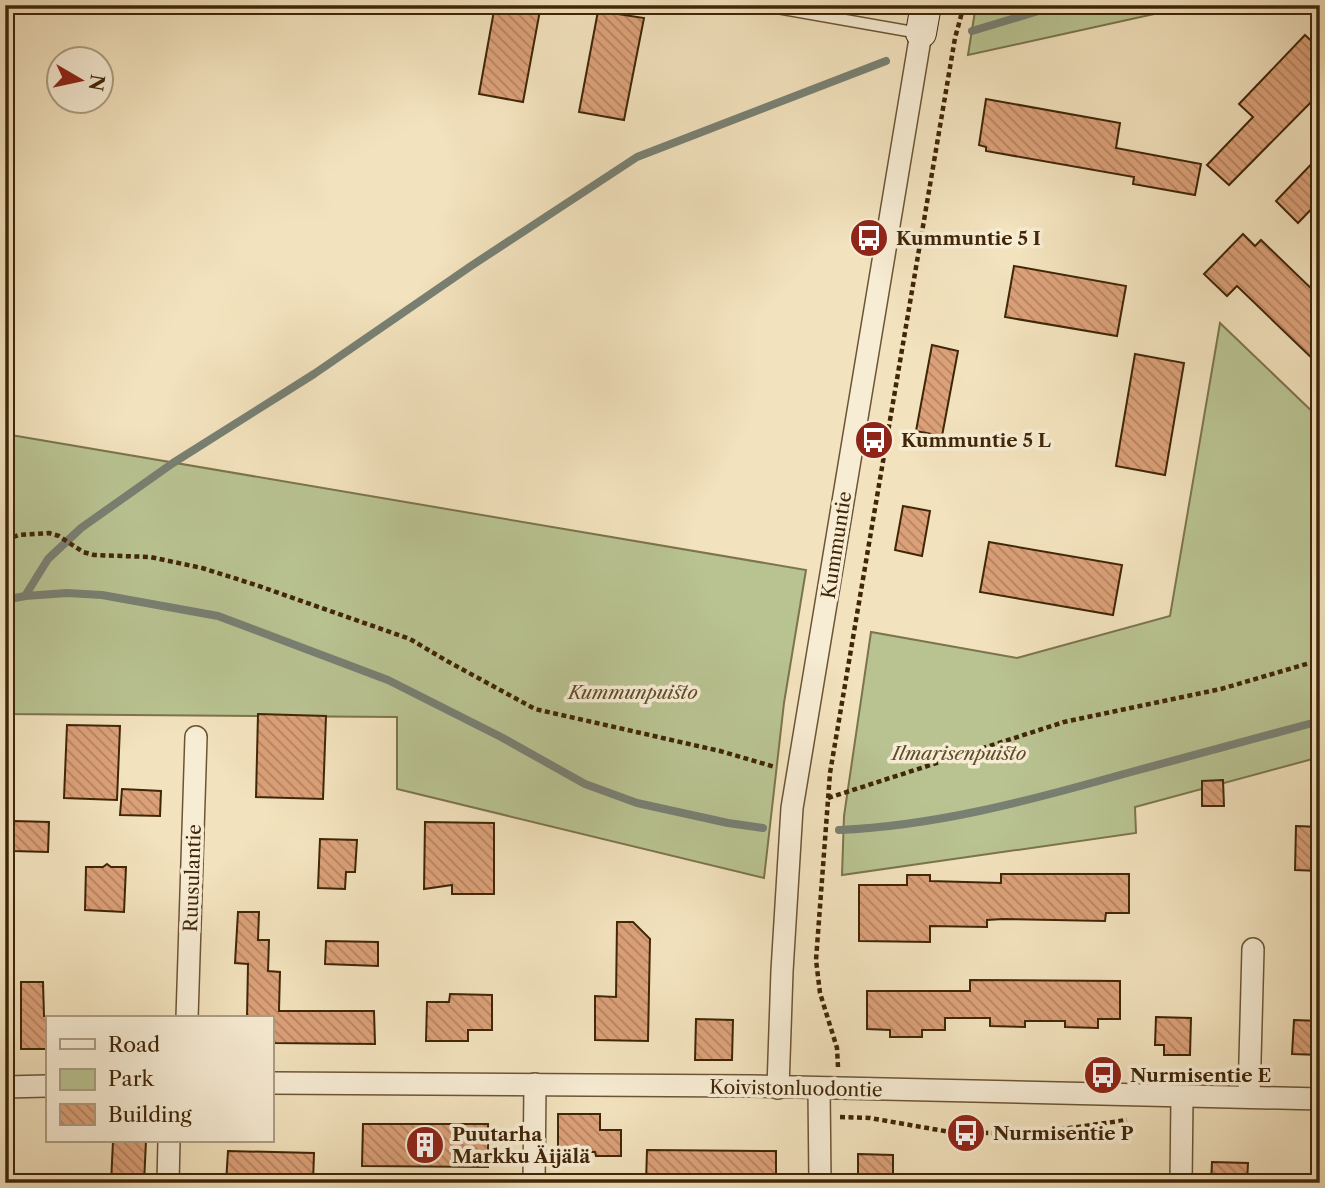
<svg xmlns="http://www.w3.org/2000/svg" width="1325" height="1188" font-family="'Libre Caslon Text',serif">
<defs>
<pattern id="building-back-hatch" width="6" height="6" patternUnits="userSpaceOnUse" patternTransform="scale(1.75)"><rect width="6" height="6" fill="#dca179"/><path d="M-1 5l2 2M0 0l6 6M5-1l2 2" fill="none" stroke="#b48361"/></pattern>
</defs>
<rect width="100%" height="100%" fill="#f2e2bd"/>
<filter id="stains"><feTurbulence type="fractalNoise" baseFrequency=".00286" numOctaves="4"/><feColorMatrix values="0 0 0 0 .2 0 0 0 0 .09 0 0 0 0 .02 0 0 0 .5 -.17"/></filter>
<radialGradient id="worn" r=".72"><stop offset=".6" stop-color="#630" stop-opacity="0"/><stop offset="1" stop-color="#630" stop-opacity=".3"/></radialGradient>
<g fill="#b9c392" stroke="#7c744d" stroke-width="2">
<path d="M976 5H1195L968 55Z"/>
<path d="M1220 323 1320 419V757L1135 807 1136 833 842 875 844 816 871 632 1017 658 1170 616Z"/>
<path d="M5 434 806 570 784 703 764 878 397 789V717L5 714Z"/>
</g>
<g fill="none" stroke-linecap="round" stroke-linejoin="round">
<g stroke="#788073" stroke-width="8">
<path d="M972 31 1058 5"/>
<path d="M25 596 48 559 81 528 173 463 314 374 471 266 637 157 886 61"/>
<path d="M5 600 25 596 67 593 102 595 218 616 388 680 501 737 585 784 637 803 728 823 763 828"/>
<path d="M839 830C934 826 1028 801 1120 775 1186 757 1253 739 1320 721"/>
</g>
</g>
<g fill="url(#building-back-hatch)" stroke="#402608" stroke-width="2">
<path d="M495 5H541L523 102 479 94Z"/>
<path d="M598 11 644 18 624 120 579 112Z"/>
<path d="M1305 35 1320 49V93L1229 185 1207 165 1253 117 1239 104Z"/>
<path d="M986 99 1120 123 1116 148 1201 164 1195 195 1133 184 1134 177 986 151V147L979 145Z"/>
<path d="M1320 155V200L1298 223 1276 201Z"/>
<path d="M1243 234 1255 246 1261 240 1320 297V366L1237 286 1227 296 1204 274Z"/>
<path d="M1014 266 1126 286 1117 336 1005 317Z"/>
<path d="M932 345 958 351 942 436 916 431Z"/>
<path d="M1135 354 1184 363 1165 475 1116 466Z"/>
<path d="M903 506 930 511 922 556 895 550Z"/>
<path d="M989 542 1122 565 1113 615 980 592Z"/>
<path d="M258 714 326 716 323 799 256 797Z"/>
<path d="M67 725 120 726 117 800 64 798Z"/>
<path d="M1223 780 1224 806H1202V781Z"/>
<path d="M122 789 161 791 160 816 120 815Z"/>
<path d="M14 821 49 822 48 852 13 851Z"/>
<path d="M425 822 494 823V894H452V885L424 889Z"/>
<path d="M1296 826 1320 827V871L1295 870Z"/>
<path d="M320 839 357 840 355 872H346L345 889 318 888Z"/>
<path d="M107 864 111 867H126L124 912 85 910 86 867H103Z"/>
<path d="M1001 874H1129V913H1106L1105 921 1003 919 987 920V927L930 926V942L859 941V885H907V875H930V881L1001 883Z"/>
<path d="M238 912H259L258 940H269L268 971 280 972 279 1011H374L375 1044 271 1043V1018H247L248 964 235 963Z"/>
<path d="M617 922H633L650 939 648 1041 595 1040V996L616 997Z"/>
<path d="M326 941 378 942V966L325 964Z"/>
<path d="M970 980 1120 981V1019H1098V1028L1065 1027V1021H1025V1027L990 1026V1018H945V1030H922V1037H890V1030L867 1029V991H970Z"/>
<path d="M21 982H43L44 1016H47V1049H21Z"/>
<path d="M450 994 492 995V1030H468V1041H426L427 1002H449Z"/>
<path d="M1156 1017 1191 1018 1190 1055H1164V1045H1155Z"/>
<path d="M696 1019 733 1020 732 1060H695Z"/>
<path d="M1294 1020 1320 1021V1055L1292 1054Z"/>
<path d="M558 1114H600V1130H621V1156H596L595 1152H558Z"/>
<path d="M363 1124H488V1167L362 1166Z"/>
<path d="M113 1141H146L144 1183H111Z"/>
<path d="M647 1150 776 1151V1183H646Z"/>
<path d="M228 1151 314 1153 313 1183H226Z"/>
<path d="M858 1154 893 1155V1179H890V1183H860V1178H858Z"/>
<path d="M1212 1162 1248 1163 1247 1183H1211Z"/>
</g>
<g fill="none" stroke-linecap="round" stroke-linejoin="round">
<defs>
<path id="lane" d="M760 5 919 33"/>
<g id="street">
<path d="M187 1018 196 737"/>
<path d="M271 1083 751 1086 1320 1099"/>
<path d="M5 1087 47 1086"/>
<path d="M778 1088 782 971 792 808 921 33"/>
<path d="M819 1088 820 1183"/>
<path d="M1249 1097 1253 949"/>
<path d="M168 1183 169 1141"/>
<path d="M534 1183 535 1084"/>
<path d="M1181 1183 1182 1097"/>
</g>
<path id="secondary" d="M921 33 926 5"/>
</defs>
<use href="#lane" stroke="#6c5535" stroke-width="13"/>
<use href="#street" stroke="#6c5535" stroke-width="24"/>
<use href="#secondary" stroke="#402608" stroke-width="32"/>
<g stroke="#402608" stroke-width="4.5" stroke-dasharray="5 3.5" stroke-linecap="butt">
<path d="M5 540 19 535 49 533 59 536 83 552 94 555 150 557 202 568 256 585 410 639 447 661 535 709 720 751 775 767"/>
<path d="M828 798 1064 722 1221 689 1320 660"/>
<path d="M838 1067 837 1048 820 993 816 960 830 773 955 38 964 5"/>
<path d="M840 1117 870 1118 950 1132 1027 1134 1127 1120"/>
</g>
<use href="#lane" stroke="#f7ecd4" stroke-width="10"/>
<use href="#street" stroke="#f7ecd4" stroke-width="21"/>
<use href="#secondary" stroke="#f7ecd4" stroke-width="30"/>
</g>
<defs>
<symbol id="bus-disc" viewBox="-11 -11 22 22"><circle r="9.5" fill="#8f2418" stroke="#f7ecd4"/><path d="M-5-6H5V4H4V6H2V4H-2V6H-4V4H-5ZM-3.5-4V0h7V-4ZM-3.5 1.2v1.5H-2V1.2ZM2 1.2v1.5H3.5V1.2Z" fill="#fff"/></symbol>
<symbol id="building-disc" viewBox="-11 -11 22 22"><circle r="9.5" fill="#8f2418" stroke="#f7ecd4"/><path d="M-4-6H4V6H1V3H-1V6H-4ZM-2.5-4.3h1.7v1.8h-1.7ZM.8-4.3h1.7v1.8H.8ZM-2.5-1h1.7V.8h-1.7ZM.8-1h1.7V.8H.8Z" fill="#fff"/></symbol>
</defs>
<g fill-rule="evenodd">
<use href="#bus-disc" x="847" y="216" width="44" height="44"/>
<use href="#bus-disc" x="852" y="418" width="44" height="44"/>
<use href="#bus-disc" x="1081" y="1053" width="44" height="44"/>
<use href="#bus-disc" x="944" y="1111" width="44" height="44"/>
<use href="#building-disc" x="403" y="1123" width="44" height="44"/>
</g>
<g text-anchor="middle" stroke-width="7" stroke-linejoin="round" paint-order="stroke">
<g font-size="19" font-weight="bold" fill="#402608" stroke="#f7ecd4" text-anchor="start">
<text x="896" y="245">Kummuntie 5 I</text>
<text x="901" y="447">Kummuntie 5 L</text>
<text x="1130" y="1082">Nurmisentie E</text>
<text x="993" y="1140">Nurmisentie P</text>
<text x="452" y="1141">Puutarha<tspan x="452" dy="22">Markku Äijälä</tspan></text>
</g>
<g font-size="19" fill="#402608" stroke="#f7ecd4">
<text transform="translate(836 545) rotate(-81)" y="7">Kummuntie</text>
<text transform="translate(192 878) rotate(-88)" y="7">Ruusulantie</text>
<text transform="translate(796 1088) rotate(1)" y="7">Koivistonluodontie</text>
</g>
<g font-size="19" font-style="italic" fill="#5e4d2a" stroke="#f7ecd4">
<text x="633" y="699">Kummunpuisto</text>
<text x="959" y="760">Ilmarisenpuisto</text>
</g>
</g>
<rect width="1325" height="1188" fill="none" stroke="#f2e2bd" stroke-width="28"/>
<rect x="7" y="7" width="1311" height="1174" fill="none" stroke="#402608" stroke-width="3.5"/>
<rect x="14" y="14" width="1297" height="1160" fill="none" stroke="#402608" stroke-width="2"/>
<rect x="46" y="1016" width="228" height="126" fill="#f7ecd4" stroke="#ae9d82" stroke-width="2"/>
<rect x="60" y="1039" width="35" height="10" fill="#f7ecd4" stroke="#ae9d82" stroke-width="2"/>
<text x="108" y="1052" font-size="21" fill="#402608">Road</text>
<rect x="60" y="1069" width="35" height="21" fill="#b9c392" stroke="#ae9d82" stroke-width="2"/>
<text x="108" y="1086" font-size="21" fill="#402608">Park</text>
<rect x="60" y="1104" width="35" height="21" fill="url(#building-back-hatch)" stroke="#ae9d82" stroke-width="2"/>
<text x="108" y="1122" font-size="21" fill="#402608">Building</text>
<g transform="translate(80 80) rotate(99)"><circle r="33" fill="#f7ecd4" stroke="#ae9d82" stroke-width="2"/>
<path d="M0-5L12 26L0 18L-12 26Z" fill="#8f2418"/>
<text y="-10" font-size="19" font-weight="bold" text-anchor="middle" fill="#402608">N</text>
</g>
<rect width="100%" height="100%" filter="url(#stains)"/>
<rect width="100%" height="100%" fill="url(#worn)"/>
</svg>
